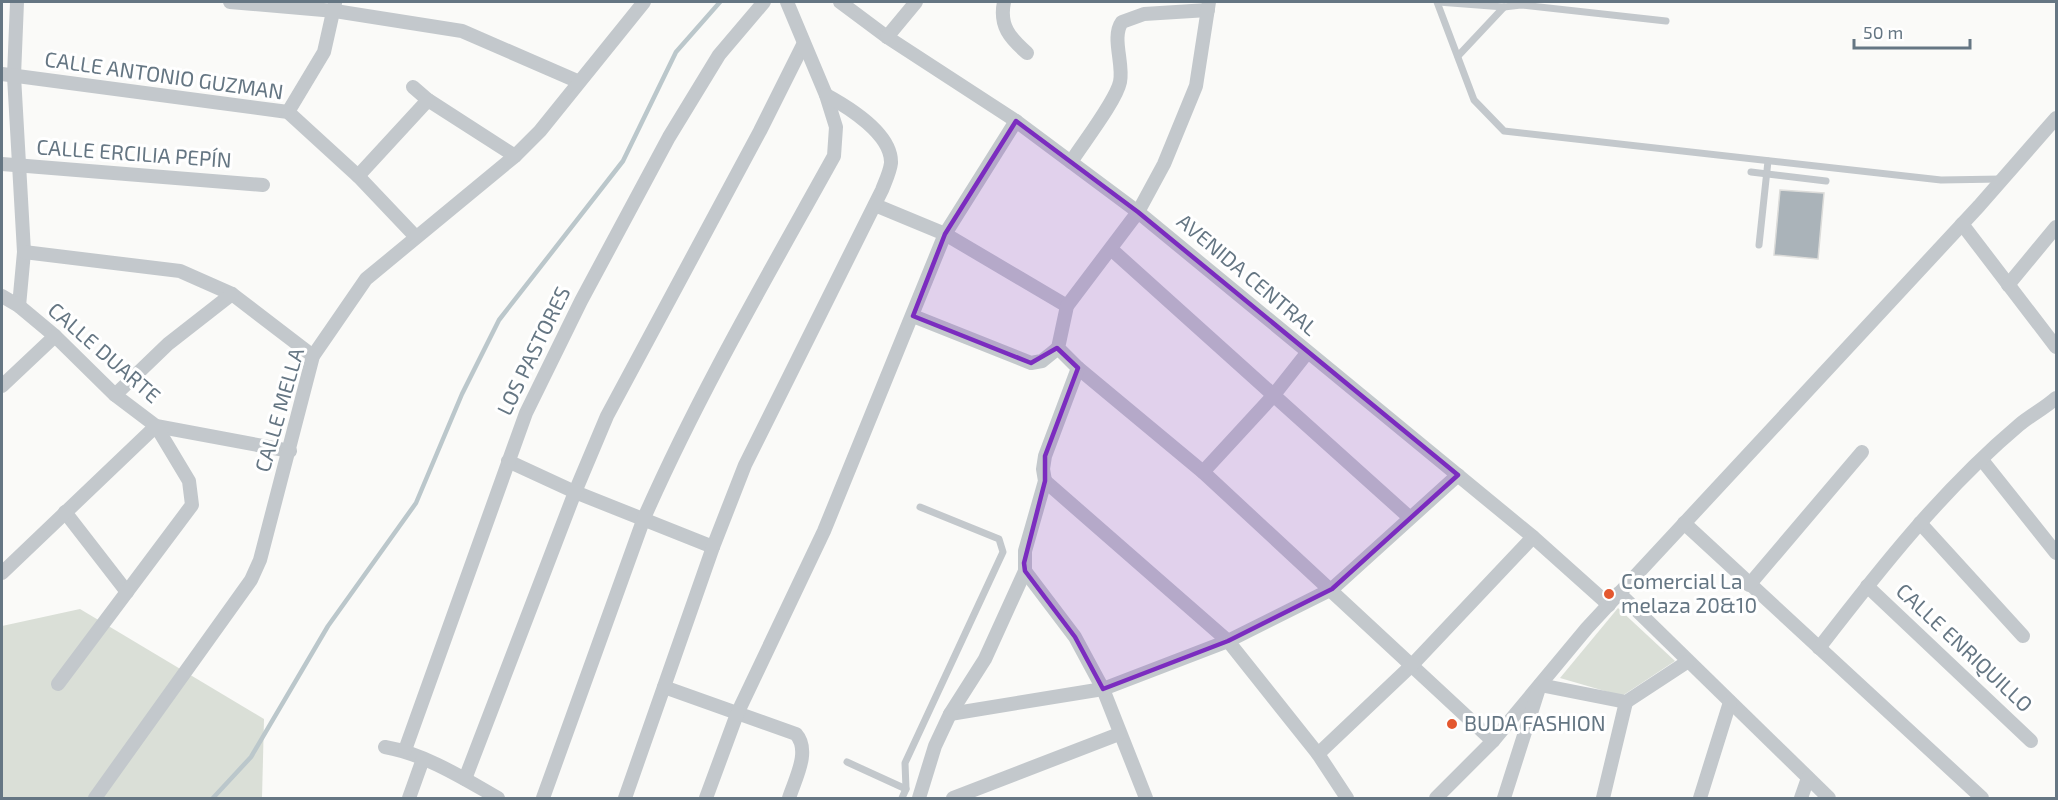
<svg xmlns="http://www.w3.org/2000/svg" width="2058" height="800" font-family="'Exo 2',sans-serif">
<rect width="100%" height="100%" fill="#fafaf8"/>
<g fill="#dadfd7">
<path d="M1618 608 1675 661 1622 696 1560 678Z"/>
<path d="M80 609 264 719 262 798H2V626Z"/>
</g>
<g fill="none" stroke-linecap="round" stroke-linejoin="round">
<path stroke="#bbc7cb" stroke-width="4.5" d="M213 798 251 757 328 626 416 503 462 394 499 320 623 161 676 52 720 2"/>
</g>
<path fill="#aab3b9" stroke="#dcdcda" stroke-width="1.5" d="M1780 190 1824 193 1818 259 1774 255Z"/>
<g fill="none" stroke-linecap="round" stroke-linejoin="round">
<g stroke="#c3c8cc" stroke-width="7">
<path d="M1437 2 1474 100 1504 131 1941 180 2001 179"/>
<path d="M1438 2 1504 7 1521 5 1666 21"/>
<path d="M1458 56 1504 7"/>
<path d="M1751 172 1826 181"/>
<path d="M1759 245 1768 161"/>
<path d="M847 762 906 789"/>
<path d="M902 798 906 789 905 763 1003 552 999 539 920 507"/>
</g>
<g stroke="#c3c8cc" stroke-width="14">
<path d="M17 2 14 76 24 252 19 306"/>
<path d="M230 2 335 11 462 31 577 81"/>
<path d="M840 2 887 37 1016 121 1138 212 1533 537 1609 605"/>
<path d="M1004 2C999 26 1010 38 1027 53"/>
<path d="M887 37 916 2"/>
<path d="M2 74 288 112 358 176 415 236"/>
<path d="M413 87 428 100 515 156"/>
<path d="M288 112 324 52 335 3"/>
<path d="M1071 162C1083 143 1116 101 1120 82 1124 64 1111 37 1122 22L1144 14 1208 10"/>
<path d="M2 164 263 185"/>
<path d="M358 176 428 100"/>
<path d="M875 205 945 234 1067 306"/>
<path d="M1962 224 2056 347"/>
<path d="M1111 249 1409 517"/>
<path d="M24 252 180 271 232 294 313 356"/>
<path d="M2008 285 2056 227"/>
<path d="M2 296 19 306 55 336 115 395 156 426 290 451"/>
<path d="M913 316 1031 363 1042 361 1058 348"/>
<path d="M1078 368 1203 472 1493 741"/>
<path d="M2 386 55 336"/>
<path d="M115 395 168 344 232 294"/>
<path d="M1982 460 2056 553"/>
<path d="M508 461 575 492 713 547"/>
<path d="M1203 472 1273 396 1307 353"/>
<path d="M1045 481 1228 641 1318 754 1347 798"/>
<path d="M65 512 127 592"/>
<path d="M1684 523 1982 798"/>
<path d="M1920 523 2023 636"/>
<path d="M1025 571 1075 637 1103 689 1146 798"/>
<path d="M2 573 156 426 189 481 192 505 58 684"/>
<path d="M1749 585 1862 452"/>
<path d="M1867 586 2031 741"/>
<path d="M1619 593 1829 798"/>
<path d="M1819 648C1880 569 1942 490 2019 425 2031 415 2045 408 2056 398"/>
<path d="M664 687 796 734C811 751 795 779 789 798"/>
<path d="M950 714 1103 689 1228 641 1332 589 1458 475"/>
<path d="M385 747C425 754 463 778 498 798"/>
<path d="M405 750 526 413 581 301 669 137 719 55 764 2"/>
<path d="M1318 754 1412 665 1533 537"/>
<path d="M465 779 575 492 607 416 760 131 803 45"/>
<path d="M95 798 251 580 260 560 313 356 366 279 515 156 540 131 644 2"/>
<path d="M409 798 423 759"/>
<path d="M543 798 644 518C699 393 768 275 834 156L836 127 826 95 787 2"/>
<path d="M625 798 713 547 745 465 882 190C885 182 890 172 891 163 892 134 848 107 826 95"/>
<path d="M706 798 737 714 824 531 945 234 1016 121"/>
<path d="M919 798 935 746 950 714 985 659 1025 571V551L1045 481 1043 469 1045 456 1078 368 1058 348 1067 306 1138 212 1164 164 1196 86 1209 2"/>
<path d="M953 798 1119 734"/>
<path d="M1436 798 1493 741 1587 628 1979 206 2056 118"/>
<path d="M1504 798 1540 685 1626 702 1687 662"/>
<path d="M1603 798 1626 702"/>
<path d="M1700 798 1730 702"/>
<path d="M1801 798 1808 778"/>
</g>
</g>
<path fill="#7b2cbf" fill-opacity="0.2" stroke="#7b2cbf" stroke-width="4.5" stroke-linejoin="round" d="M1016 121 1138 212 1458 475 1332 589 1228 641 1103 689 1075 637 1025 571 1024 563 1045 481V456L1078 368 1057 348 1031 363 913 316 945 234Z"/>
<g fill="#e4572e" stroke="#fff" stroke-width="2">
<circle cx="1609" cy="594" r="6"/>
<circle cx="1452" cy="724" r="6"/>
</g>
<g text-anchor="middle" stroke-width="6" stroke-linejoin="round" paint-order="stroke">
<g font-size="21" fill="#657683" stroke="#fff">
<text transform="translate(164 76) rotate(8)" y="7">CALLE ANTONIO GUZMAN</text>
<text transform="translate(134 154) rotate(4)" y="7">CALLE ERCILIA PEPÍN</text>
<text transform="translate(1247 275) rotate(40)" y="7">AVENIDA CENTRAL</text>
<text transform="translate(534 351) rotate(-64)" y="7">LOS PASTORES</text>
<text transform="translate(104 353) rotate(41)" y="7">CALLE DUARTE</text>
<text transform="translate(280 410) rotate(-74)" y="7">CALLE MELLA</text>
<text transform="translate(1964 648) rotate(43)" y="7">CALLE ENRIQUILLO</text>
</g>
<g font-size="21" fill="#657683" stroke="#fff" text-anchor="start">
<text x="1621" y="589">Comercial La<tspan x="1621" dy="24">melaza 20&amp;10</tspan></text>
<text x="1464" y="731">BUDA FASHION</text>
</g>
</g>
<rect width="2058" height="800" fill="none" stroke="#657683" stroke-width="6"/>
<path d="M1854 39v9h116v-9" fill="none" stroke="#657683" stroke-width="3"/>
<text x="1863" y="39" font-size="18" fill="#657683" stroke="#ffffff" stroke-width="4.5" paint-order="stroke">50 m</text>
</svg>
